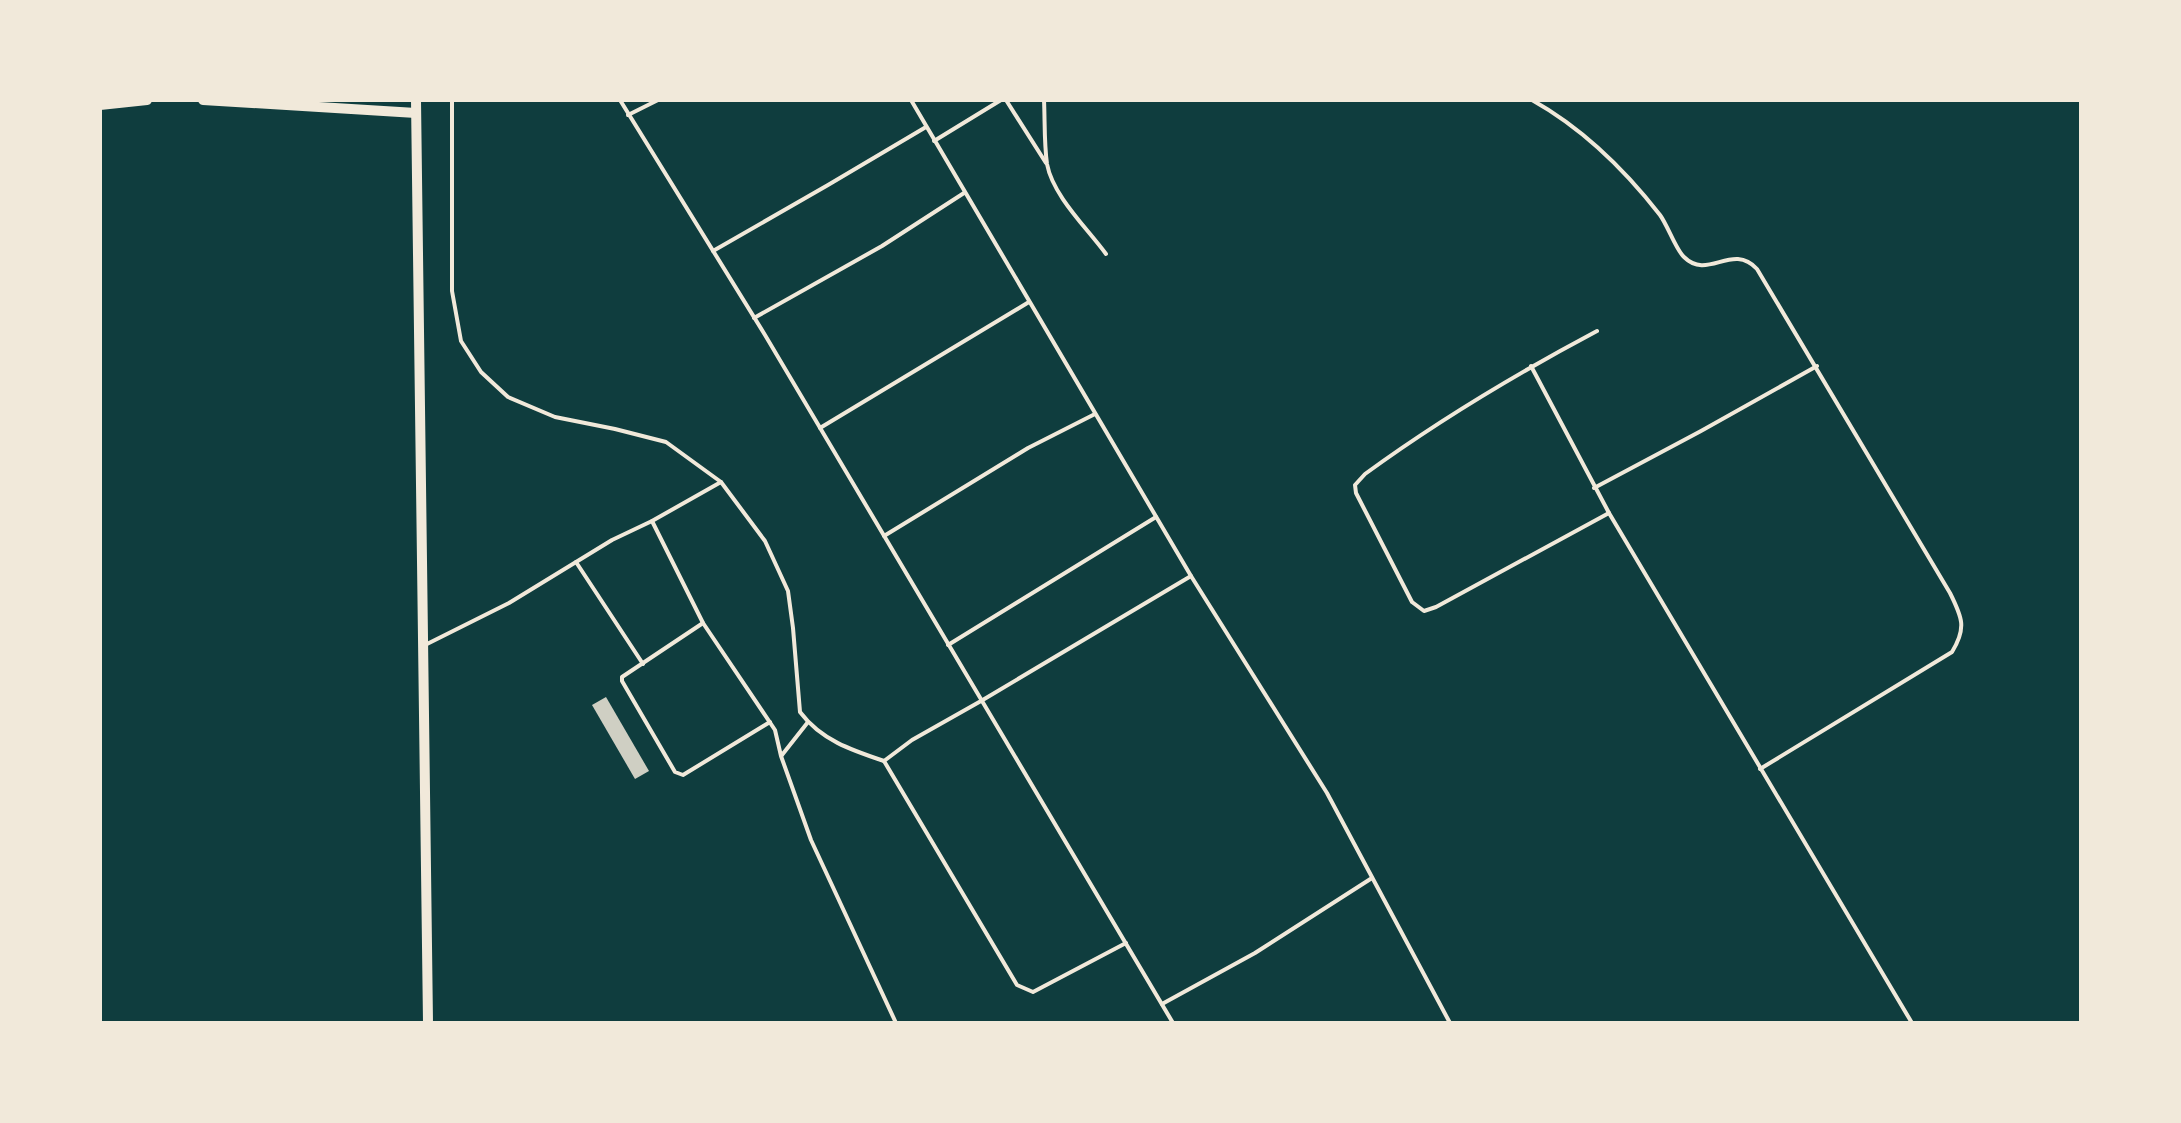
<svg xmlns="http://www.w3.org/2000/svg" width="2181" height="1123" font-family="'DM Sans',sans-serif">
<rect width="100%" height="100%" fill="#0f3d3e"/>
<path fill="#cfcfc3" d="M606 697 649 771 635 779 592 705Z"/>
<g fill="none" stroke-linecap="round" stroke-linejoin="round">
<g stroke="#f1e9da" stroke-width="4">
<path d="M452 100V291L461 341 481 372 508 397 555 417 615 429 666 442 721 482 765 541 788 591 793 628 800 712C821 740 851 750 884 761"/>
<path d="M620 100 765 335 1173 1023"/>
<path d="M911 100 1191 576 1327 793 1450 1023"/>
<path d="M1006 100 1046 163"/>
<path d="M1044 100C1045 121 1044 143 1047 164 1053 196 1087 228 1106 254"/>
<path d="M1532 100C1582 128 1625 170 1660 215 1668 226 1676 250 1684 257 1708 281 1732 242 1757 269L1950 593C1962 617 1967 628 1952 652L1760 769"/>
<path d="M628 115 658 100"/>
<path d="M934 141 1001 100"/>
<path d="M713 251 828 185 926 127"/>
<path d="M754 318 882 246 964 193"/>
<path d="M1597 331C1516 374 1439 420 1365 474L1355 485 1356 493 1412 602 1424 611 1436 607 1609 513"/>
<path d="M1531 366 1609 513 1912 1023"/>
<path d="M820 428 1029 302"/>
<path d="M1594 488 1701 431 1817 366"/>
<path d="M652 521 703 623 775 730 781 756 811 840 896 1023"/>
<path d="M884 536 1028 448 1095 414"/>
<path d="M576 562 643 664"/>
<path d="M703 623 622 677V681L675 772 683 775 770 722"/>
<path d="M425 645 509 603 612 540 652 521 721 482"/>
<path d="M948 645 1156 517"/>
<path d="M782 755 808 722"/>
<path d="M1126 943 1033 992 1017 985 884 761 912 740 981 701 1191 576"/>
<path d="M1162 1004 1255 953 1372 878"/>
</g>
<g stroke="#f1e9da" stroke-width="10">
<path d="M203 100 416 113"/>
<path d="M416 100 428 1023"/>
<path d="M100 105 147 100"/>
</g>
</g>
<rect width="2181" height="1123" fill="none" stroke="#f1e9da" stroke-width="204"/>
</svg>
